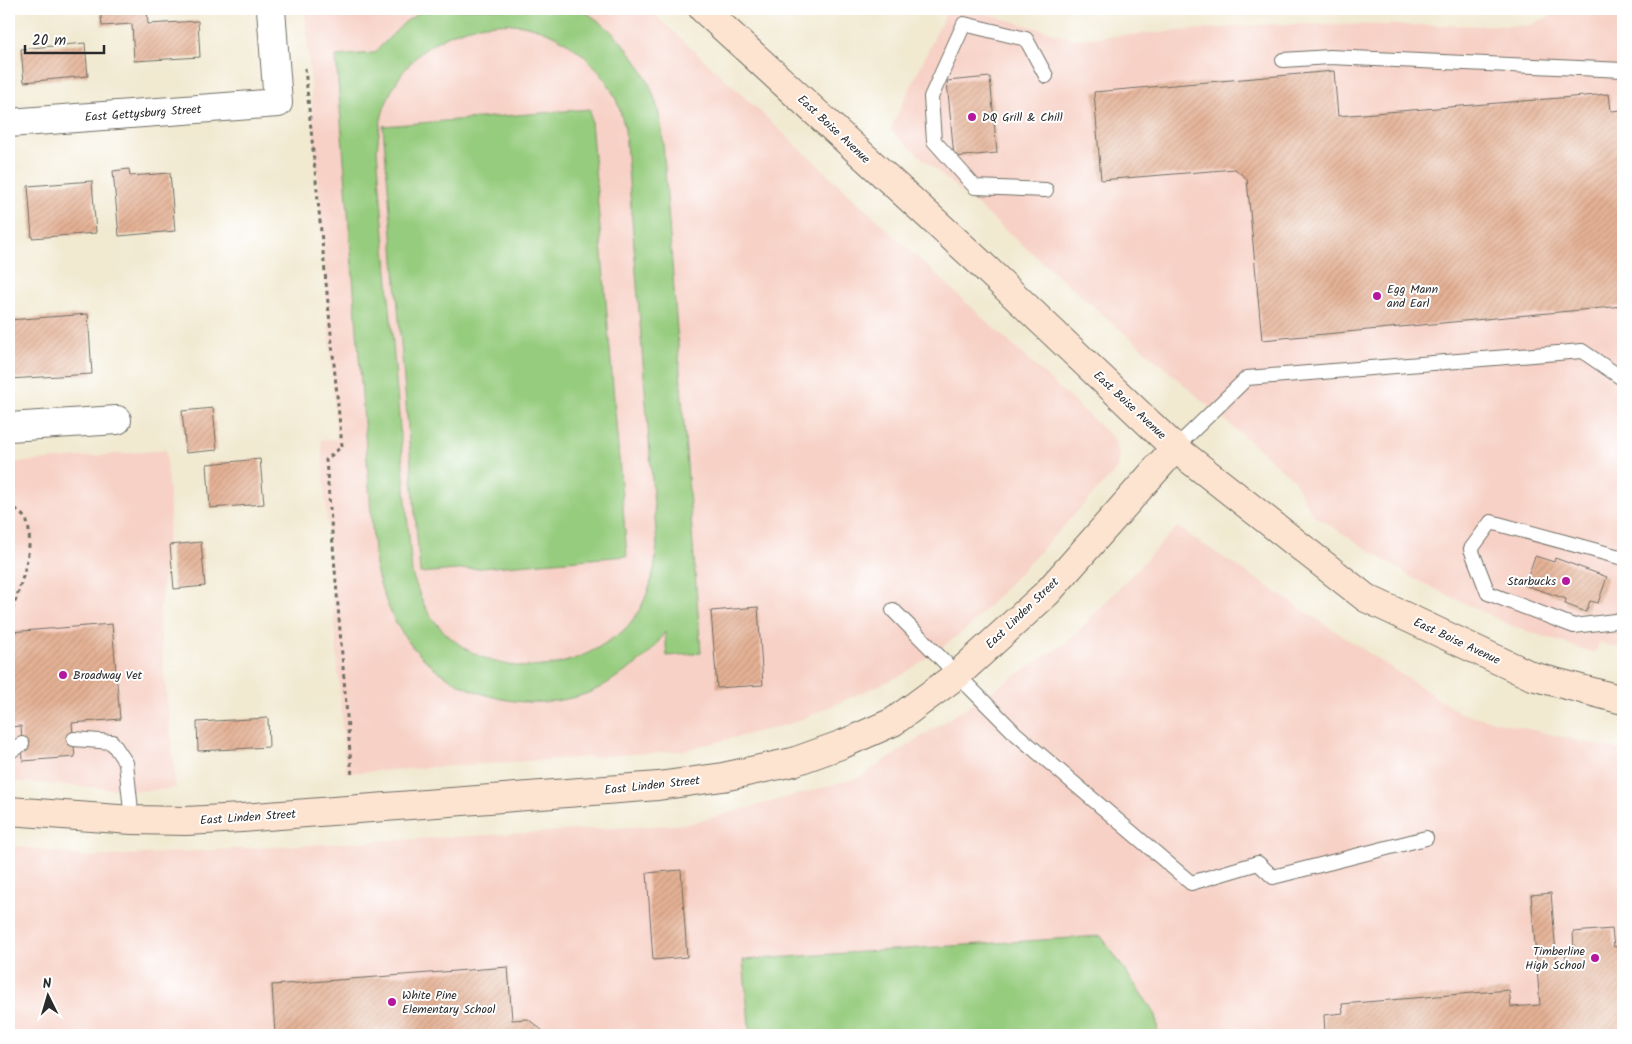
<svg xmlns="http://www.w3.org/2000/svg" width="1632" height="1044" font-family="Kalam,sans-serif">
<defs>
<pattern id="building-hatch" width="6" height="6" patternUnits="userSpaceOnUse" patternTransform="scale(1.25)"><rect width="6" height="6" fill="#e4b194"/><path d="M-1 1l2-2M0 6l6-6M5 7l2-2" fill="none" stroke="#c49880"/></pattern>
</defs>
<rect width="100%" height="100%" fill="#fff"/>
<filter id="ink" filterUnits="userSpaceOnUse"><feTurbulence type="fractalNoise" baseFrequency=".02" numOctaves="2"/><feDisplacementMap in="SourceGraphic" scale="10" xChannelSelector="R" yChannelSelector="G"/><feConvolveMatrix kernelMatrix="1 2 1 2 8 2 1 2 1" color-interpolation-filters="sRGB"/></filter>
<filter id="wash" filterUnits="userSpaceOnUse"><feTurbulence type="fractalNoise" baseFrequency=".0096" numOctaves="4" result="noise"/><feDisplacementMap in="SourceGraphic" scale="20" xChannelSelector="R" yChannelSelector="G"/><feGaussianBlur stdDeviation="1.12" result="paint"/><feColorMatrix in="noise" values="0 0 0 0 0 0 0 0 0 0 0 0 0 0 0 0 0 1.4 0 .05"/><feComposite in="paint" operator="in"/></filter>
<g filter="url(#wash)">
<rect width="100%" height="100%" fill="#f1e9d0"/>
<g fill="#f7d1c6">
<path d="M305 9H649L1114 439 1119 454 1117 469 967 629 904 674 793 723 681 751 346 773 321 440 337 439Z"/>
<path d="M948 9H969L1075 39 1271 24 1528 26 1565 9H1623V649L1600 643 1594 653 1512 626 1413 578 1312 514 1294 480 890 130Z"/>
<path d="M166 450 170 514 159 620 176 788 139 791 9 781V463Z"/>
<path d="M1177 527 1460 713 1623 751V1035H9V845L88 857 688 824 858 778 1070 640Z"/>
</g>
<g fill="#96cc7e" stroke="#607c54" fill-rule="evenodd">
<path d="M425 9H580C615 28 645 64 656 103 659 111 660 121 662 129L701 653 667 656 665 632C661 637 658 643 654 648 643 660 629 670 615 678 609 682 602 687 595 690 583 696 568 699 555 701 505 707 456 691 420 655 395 630 383 598 375 565L336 56 374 53 405 22ZM494 24C500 24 507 23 513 24 559 27 604 64 619 107 621 114 623 122 625 129L657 545C655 575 647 606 625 629 620 634 613 638 607 642 548 683 469 673 428 612 421 601 417 586 412 574L377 150C379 133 380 116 387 101 406 54 445 28 494 24Z"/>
<path d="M590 109 627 556 420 573 383 126Z"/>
<path d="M1101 936 1156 1015 1158 1035H750L743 960Z"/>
</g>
<g id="blocks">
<g fill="url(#building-hatch)">
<path d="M100 9H147L148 24 198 21 200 57 134 61 132 24 102 26Z"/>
<path d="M85 43 88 76 24 82 21 49Z"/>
<path d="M1334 71 1338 116 1609 94 1611 111 1623 110V306L1262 340 1247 179 1235 169 1101 180 1094 92Z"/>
<path d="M990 77 997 153 954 157 947 81Z"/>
<path d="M129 169 130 176 170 173 175 231 119 236 113 171Z"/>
<path d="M92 181 96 233 32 238 28 186Z"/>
<path d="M88 314 92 374 9 379V320Z"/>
<path d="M213 408 217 450 186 453 182 411Z"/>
<path d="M260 459 264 504 210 508 207 464Z"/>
<path d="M201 542 205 586 174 589 170 545Z"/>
<path d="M1535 556 1554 562 1555 558 1607 577 1598 603 1590 601 1586 612 1565 604 1566 599 1525 585Z"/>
<path d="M758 607 763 685 717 688 711 611Z"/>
<path d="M112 624 120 719 72 723 75 757 23 761 21 726 9 727V632Z"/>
<path d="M268 718 269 747 198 751 197 722Z"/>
<path d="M681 870 687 957 653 960 647 873Z"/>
<path d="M1551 893 1557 966 1567 965 1565 951 1574 950 1573 932 1612 929 1614 947 1623 946V1035H1325L1324 1015 1343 1013 1342 1004 1509 990 1511 1007 1540 1005 1531 895Z"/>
<path d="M508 967 512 1020 528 1019 548 1035H275L272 985Z"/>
</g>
</g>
</g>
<g filter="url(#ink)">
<use href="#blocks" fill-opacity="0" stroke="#706e65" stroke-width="1"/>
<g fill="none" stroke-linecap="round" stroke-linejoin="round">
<defs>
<g id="lane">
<path d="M1283 60 1330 57 1623 70"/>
<path d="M1046 76 1026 39 964 24 931 97 934 141 975 187 1046 190"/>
<path d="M1175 448 1247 378 1582 351 1623 379"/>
<path d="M1623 558 1491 522 1471 549 1488 593 1574 626 1623 620"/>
<path d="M893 610 1015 733 1191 883 1258 863 1273 877 1426 838"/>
<path d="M74 739 112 742 126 763 132 820"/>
<path d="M9 752 22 744"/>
</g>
<g id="street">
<path d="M9 123 278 103 271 9"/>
<path d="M9 427 117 420"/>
</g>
<g id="secondary">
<path d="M703 9 977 260 1175 448 1366 598 1532 676 1623 700"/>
<path d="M9 811 132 820 186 821 242 818 658 786 723 777 793 762 843 744 893 722 957 675 1047 593 1175 448"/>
</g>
</defs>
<use href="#lane" stroke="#706e65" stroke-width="16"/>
<use href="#street" stroke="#706e65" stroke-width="30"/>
<use href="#secondary" stroke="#706e65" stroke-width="30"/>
<g stroke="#706e65" stroke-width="3" stroke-dasharray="4 4" stroke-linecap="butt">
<path d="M305 68 342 446 326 460 352 777"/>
<path d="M9 504C14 507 25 516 27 522 36 547 17 595 9 620"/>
</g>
<use href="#lane" stroke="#fff" stroke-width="14"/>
<use href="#street" stroke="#fff" stroke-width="28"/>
<use href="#secondary" stroke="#fde4d1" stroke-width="28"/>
</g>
</g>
<g fill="#b5179e" stroke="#fff" stroke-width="2">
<circle cx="972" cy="117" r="5"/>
<circle cx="1377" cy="296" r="5"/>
<circle cx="1566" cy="581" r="5"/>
<circle cx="63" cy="675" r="5"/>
<circle cx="1595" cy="958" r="5"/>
<circle cx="392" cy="1002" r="5"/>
</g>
<g text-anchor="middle" stroke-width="4" stroke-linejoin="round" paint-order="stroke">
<g font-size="12" fill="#2b2b2b" stroke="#fff">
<text transform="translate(143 113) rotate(-4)" y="4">East Gettysburg Street</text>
<text transform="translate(834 129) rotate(43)" y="4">East Boise Avenue</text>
<text transform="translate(1130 405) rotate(43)" y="4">East Boise Avenue</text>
<text transform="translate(1022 613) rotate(-44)" y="4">East Linden Street</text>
<text transform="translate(1457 641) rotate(25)" y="4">East Boise Avenue</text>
<text transform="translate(652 785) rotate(-6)" y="4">East Linden Street</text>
<text transform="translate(248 817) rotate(-4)" y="4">East Linden Street</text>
</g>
<g font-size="12" fill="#2b2b2b" stroke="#fff" text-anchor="start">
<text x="982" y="121">DQ Grill &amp; Chill</text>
<text x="1387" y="293">Egg Mann<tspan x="1387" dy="14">and Earl</tspan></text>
<text x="1556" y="585" text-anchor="end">Starbucks</text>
<text x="73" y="679">Broadway Vet</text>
<text x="1585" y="955" text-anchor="end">Timberline<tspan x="1585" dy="14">High School</tspan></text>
<text x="402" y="999">White Pine<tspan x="402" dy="14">Elementary School</tspan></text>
</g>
</g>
<rect width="1632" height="1044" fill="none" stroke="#fff" stroke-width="30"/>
<g transform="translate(48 996) rotate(355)" stroke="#ffffff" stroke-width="4" paint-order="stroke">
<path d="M0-4L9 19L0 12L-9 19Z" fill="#2b2b2b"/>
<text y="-8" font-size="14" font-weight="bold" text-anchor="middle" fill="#2b2b2b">N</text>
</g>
<path d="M25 45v8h79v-8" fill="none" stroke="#2b2b2b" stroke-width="2.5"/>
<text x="32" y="45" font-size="15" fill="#2b2b2b" stroke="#ffffff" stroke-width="4" paint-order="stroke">20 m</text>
</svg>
